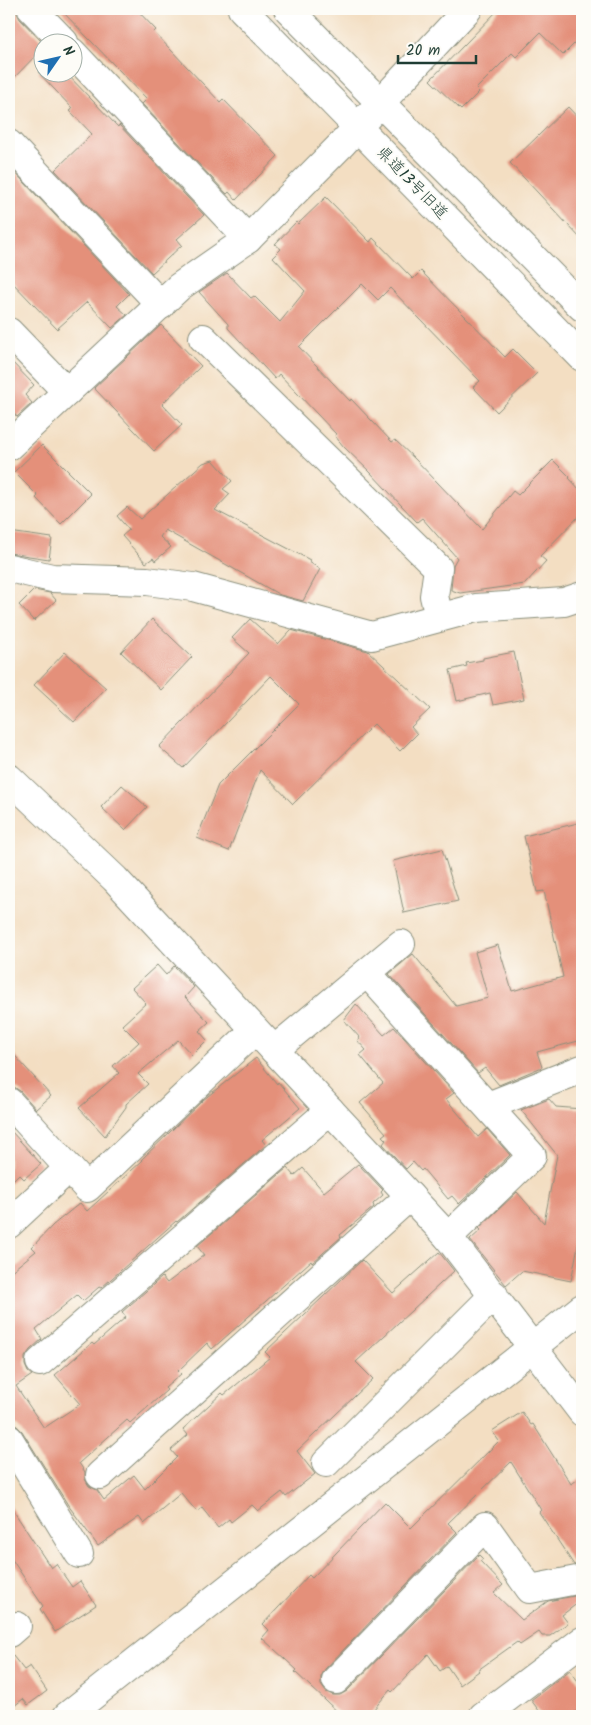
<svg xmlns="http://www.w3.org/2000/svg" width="591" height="1725" font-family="Kalam,'Klee One',sans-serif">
<rect width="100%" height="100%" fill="#fdfcf7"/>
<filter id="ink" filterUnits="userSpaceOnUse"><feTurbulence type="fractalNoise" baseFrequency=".02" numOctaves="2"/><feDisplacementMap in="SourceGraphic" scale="10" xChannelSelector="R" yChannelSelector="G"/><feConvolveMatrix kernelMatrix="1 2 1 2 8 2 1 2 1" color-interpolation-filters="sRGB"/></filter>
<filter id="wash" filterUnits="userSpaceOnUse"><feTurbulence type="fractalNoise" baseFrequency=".0096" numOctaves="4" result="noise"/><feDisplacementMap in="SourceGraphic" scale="20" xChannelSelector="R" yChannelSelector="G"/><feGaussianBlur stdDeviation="1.12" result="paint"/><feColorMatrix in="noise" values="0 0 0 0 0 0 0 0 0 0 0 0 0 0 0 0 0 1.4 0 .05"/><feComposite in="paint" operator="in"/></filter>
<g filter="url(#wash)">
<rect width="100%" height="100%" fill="#f3dec2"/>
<g id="blocks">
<g fill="#e4907a">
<path d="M9 9H17V13L20 19 42 42V49L9 83Z"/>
<path d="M60 9H136L156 30 154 32 220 102 223 99 278 156 236 200 229 192 227 194 142 104 147 99Z"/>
<path d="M499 9H582V36L563 55 540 33 516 57 512 53 476 89 479 92 461 110 430 80Z"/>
<path d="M38 72H65L118 127 119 125 204 215 177 239 182 245 152 273 55 170 92 134 70 111 72 108Z"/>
<path d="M568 107 582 122V240L510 163Z"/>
<path d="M9 166 129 294 117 306 127 315 112 328 87 302 57 329 9 279Z"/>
<path d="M326 197 370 242 373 238 413 279 421 271 505 357 513 349 537 373 497 412 473 387 480 381 390 288 378 300 362 284 299 347 350 401 351 399 392 442 395 440 415 459 482 529 513 491 518 495 553 460 570 477 569 478 582 492V513L540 556 546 561 525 584 460 593 451 590 453 565 457 558 422 518 417 522 370 472 344 447 335 436 336 434 279 374 275 379 228 328V324L199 292 227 273 251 298 254 296 280 322 305 291 273 257 281 249 275 244 296 222 298 224Z"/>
<path d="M161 325 201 366 162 404 182 425 154 451 94 388Z"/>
<path d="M9 359 34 385 25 395 32 403 17 417 11 410 9 412Z"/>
<path d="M42 445 91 494 61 524 36 498 38 496 14 472Z"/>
<path d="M213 460 232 481 223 489 230 494 215 510 310 560 309 562 320 569 303 601 280 595 165 530 160 537 171 547 155 561 153 558 146 563 122 536 129 530 117 516 127 507 140 519 203 463Z"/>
<path d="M9 532 52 538 49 559 9 553Z"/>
<path d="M34 590 50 593 56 600 34 621 19 605Z"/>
<path d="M152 619 192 657 161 690 121 652Z"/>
<path d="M250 619 278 644 291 630 368 651 430 709 411 727 417 734 400 751 374 724 293 804 260 770 229 851 197 838 218 785 299 704 271 676 183 768 159 747 249 653 232 638Z"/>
<path d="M65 652 106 688 74 722 34 685Z"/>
<path d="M514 652 524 699 493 705 490 693 457 701 450 670 467 666 466 663 483 660V658Z"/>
<path d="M122 785 147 807 125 830 101 807Z"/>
<path d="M582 822V1040L537 1052 542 1067 499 1085 485 1068 478 1073 389 974 413 954 456 1006 488 998 475 952 498 945 512 991 563 977 544 891 537 892 524 836Z"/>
<path d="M442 849 458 901 404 913 393 861Z"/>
<path d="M157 965 166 975 174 966 194 987 185 997 209 1022 199 1031 207 1040 192 1055 178 1040 138 1074 148 1084 126 1104V1107L105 1136 79 1108 119 1073 113 1066 139 1042 122 1025 146 1003 132 988Z"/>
<path d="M356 1004 384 1035 394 1027 454 1093 446 1099 478 1137 487 1129 510 1155 459 1204 452 1196 448 1199 423 1169 421 1171 413 1162 406 1169 383 1144 386 1140 382 1136 386 1133 360 1103 383 1083 360 1055 366 1050 357 1040 360 1038 344 1020Z"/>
<path d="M9 1049 51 1096 36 1109 20 1091 14 1087H9Z"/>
<path d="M256 1058 277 1084 278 1082 300 1108 262 1140 266 1145 177 1222 176 1221 101 1288 99 1287 83 1301 77 1295 36 1329 42 1339 30 1350 25 1357V1365L28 1372 32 1375 16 1386 44 1428 80 1404 55 1375 92 1343 94 1345 126 1317 122 1312 162 1277 167 1283 204 1255 197 1246 287 1168 294 1176 303 1168 324 1192 358 1164 383 1190 381 1192 383 1195 373 1204 374 1207 340 1235 341 1237 312 1263 311 1261 212 1349 207 1343 178 1371 181 1374 165 1388 167 1390 130 1423 127 1420 79 1463 85 1472V1479L89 1486 97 1490 104 1500 134 1475 145 1489 177 1457 171 1450 188 1435 183 1429 222 1393 224 1395 270 1357 265 1352 362 1260 393 1293 439 1252 454 1271 356 1362 373 1379 297 1451 315 1474 286 1497 282 1492 258 1511 252 1505 231 1522 229 1519 218 1528 202 1508 197 1512 181 1493 144 1524 139 1517 98 1546 68 1505 22 1431 17 1426 9 1423V1273L36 1251 32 1247 53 1225 80 1203 87 1211 142 1161 141 1160 203 1100Z"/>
<path d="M549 1099 556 1107 582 1109V1226L571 1281 522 1271 506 1285 470 1240 481 1230 479 1228 517 1192 544 1223 557 1155 521 1110Z"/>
<path d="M9 1125 13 1129 11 1131 41 1164 24 1179 19 1174 9 1184Z"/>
<path d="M522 1412 531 1425 533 1424 571 1484 582 1477V1564L574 1565 539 1512 541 1510 511 1462 448 1523 457 1532 325 1669 321 1677V1685L326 1692 333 1695H340L347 1691 479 1555 483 1559 480 1561 503 1585 494 1593 522 1620 548 1601 579 1595 582 1600 562 1615 568 1623 550 1636H542L539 1632 520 1645 517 1642 478 1670 479 1671 460 1685 447 1666 440 1671 428 1654 392 1692 390 1690 368 1716H342L295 1672 297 1670 262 1638 269 1630 263 1624 309 1575 312 1578 385 1502 411 1528 499 1441 492 1431Z"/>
<path d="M9 1504 51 1568 56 1564 72 1587 80 1581 96 1605 55 1632 40 1609 43 1606 9 1555Z"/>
<path d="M9 1651 24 1670 30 1666 47 1691 28 1705 23 1699 9 1710Z"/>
<path d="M570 1670 582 1687V1707L570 1716H543L531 1700Z"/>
</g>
</g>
</g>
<g filter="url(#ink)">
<use href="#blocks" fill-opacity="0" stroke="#898e7b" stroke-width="1"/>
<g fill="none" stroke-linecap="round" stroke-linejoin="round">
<defs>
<g id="minor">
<path d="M32 9 64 42"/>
<path d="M242 9 582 357"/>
<path d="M288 9 582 307"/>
<path d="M72 52 248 239"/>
<path d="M9 144 161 305"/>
<path d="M9 332 67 392"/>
<path d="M203 338 438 568 434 596 439 617"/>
<path d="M9 446 179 287 248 239 341 145 468 9"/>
<path d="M9 568 52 578 147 581 193 587 372 636 476 608 564 602 582 596"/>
<path d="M9 778 115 879 448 1237 582 1412"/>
<path d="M367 973 532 1156 448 1237"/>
<path d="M274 1050 401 944"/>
<path d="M9 1102 87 1188 255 1030"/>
<path d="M488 1106 582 1069"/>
<path d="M9 1224 69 1168"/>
<path d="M40 1362 330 1110"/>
<path d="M9 1439 79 1554"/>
<path d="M326 1463 494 1295"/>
<path d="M100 1475 410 1196"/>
<path d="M9 1633 17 1626"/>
<path d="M336 1680 485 1526 530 1589 582 1579"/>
<path d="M67 1716 582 1308"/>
<path d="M483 1716 582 1641"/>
</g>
</defs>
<use href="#minor" stroke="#898e7b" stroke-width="30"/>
<use href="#minor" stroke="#fff" stroke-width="28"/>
</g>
</g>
<g text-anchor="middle" stroke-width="4" stroke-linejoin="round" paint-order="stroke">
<g font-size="16" fill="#1f3d34" stroke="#fdfcf7">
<text transform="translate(413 182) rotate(46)" y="6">県道13号旧道</text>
</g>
</g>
<rect width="591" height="1725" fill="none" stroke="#fdfcf7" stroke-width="30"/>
<g transform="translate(58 58) rotate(56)"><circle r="24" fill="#fdfcf7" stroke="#a4b0a9"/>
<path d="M0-4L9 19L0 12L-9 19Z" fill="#1f6fb2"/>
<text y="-8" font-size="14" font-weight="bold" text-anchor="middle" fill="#1f3d34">N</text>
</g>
<path d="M398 55v8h78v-8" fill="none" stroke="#1f3d34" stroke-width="2.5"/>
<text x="406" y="55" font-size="15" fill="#1f3d34" stroke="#fdfcf7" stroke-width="4" paint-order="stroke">20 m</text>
</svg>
